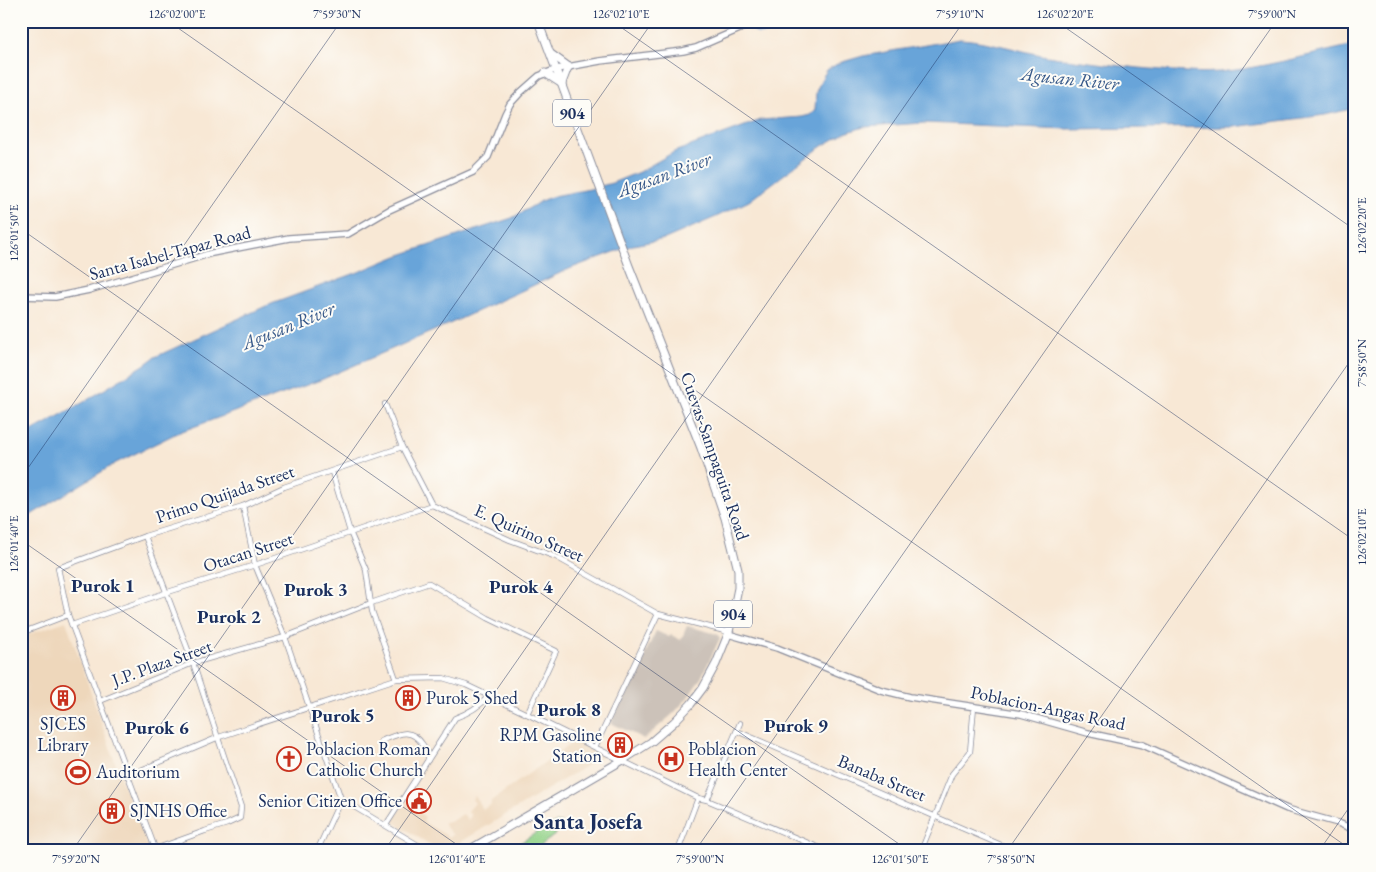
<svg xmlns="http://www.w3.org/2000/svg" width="1376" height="872" font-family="'EB Garamond',serif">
<rect width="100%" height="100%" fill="#fdfcf7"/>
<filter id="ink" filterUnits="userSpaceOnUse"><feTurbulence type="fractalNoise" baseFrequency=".02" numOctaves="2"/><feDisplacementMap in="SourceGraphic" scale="10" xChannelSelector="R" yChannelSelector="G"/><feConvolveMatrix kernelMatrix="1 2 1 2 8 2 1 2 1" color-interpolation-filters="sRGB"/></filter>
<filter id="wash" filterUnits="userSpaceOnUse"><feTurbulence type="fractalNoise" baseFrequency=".0096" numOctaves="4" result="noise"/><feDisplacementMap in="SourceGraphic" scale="20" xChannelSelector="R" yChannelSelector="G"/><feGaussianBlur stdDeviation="1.12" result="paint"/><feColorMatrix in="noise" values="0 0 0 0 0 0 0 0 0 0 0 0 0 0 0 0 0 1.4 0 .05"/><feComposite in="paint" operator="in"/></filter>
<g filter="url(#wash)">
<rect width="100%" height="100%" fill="#f8e8d5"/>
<g fill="#eed7bb">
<path d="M66 621 123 785 149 851H21V637Z"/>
<path d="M576 740 604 755 446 851H440L392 821 408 799 422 809 420 813 425 817 423 822 449 837 453 835 444 825V822H450L463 814 468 820 471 816 468 811 475 803 472 799 475 796 483 809 491 805V801Z"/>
</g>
<path fill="#ccc2b9" d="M687 626 717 634 720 638 701 678 688 697 674 713 644 739 611 723 656 631 669 637 671 635 681 640Z"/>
<path fill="#94d38a" stroke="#588174" d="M556 823H561L556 834 533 851 509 850 542 829Z"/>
<path fill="#68a4d9" stroke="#426a9c" d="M960 39C994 41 1026 54 1060 58 1087 62 1113 65 1139 68 1166 70 1192 74 1219 72 1261 68 1304 56 1345 47L1355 44V108L1325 115 1234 127 1066 129 924 123 864 127 845 133 822 146 749 201 716 217 665 239 633 245 569 269 447 325 323 379 177 433 116 463 21 521V437L84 402 144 365 155 357 266 306 356 273 397 256 512 218 543 200 554 196 590 189 612 183 639 172 674 152 761 120 802 117 810 115 815 110 816 92 821 80 827 70 839 63 863 56Z"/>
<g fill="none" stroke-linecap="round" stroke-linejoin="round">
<path stroke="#68a4d9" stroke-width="2" d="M749 21C751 25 753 30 756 32 764 36 781 29 789 26"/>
</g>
</g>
<g filter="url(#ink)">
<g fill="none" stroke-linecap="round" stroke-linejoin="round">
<defs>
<g id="minor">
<path d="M385 404 402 447 432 505 510 540 556 557 658 614 729 632"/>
<path d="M332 472 350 532 366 570 372 611 396 679"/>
<path d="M243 506 255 565 285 637 341 799 428 851"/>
<path d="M145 536 193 663 241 807 240 818 227 824 205 831 155 849"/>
<path d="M72 625 168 592 255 565 432 505"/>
<path d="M21 633 68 615"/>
<path d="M100 701 193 663 285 637 371 603 429 583 488 618 556 651 527 714"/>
<path d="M737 731 1015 851"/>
<path d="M381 741C398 734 411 726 423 745 426 750 429 754 428 760"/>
<path d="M595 747 658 614"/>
<path d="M127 776 219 737 396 679 443 678 466 685 527 714 698 798"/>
<path d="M707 800 827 851"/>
<path d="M386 825 455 718C469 713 480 706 489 696"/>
<path d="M156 851 68 615 58 568 145 536 243 506 284 487 402 447"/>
<path d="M317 851 341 799"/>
<path d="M678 851 698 798 707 800 740 723"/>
<path d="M921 851 952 774 970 752 974 706"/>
</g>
<g id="tertiary">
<path d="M21 296 55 297 89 290 212 253 289 238 348 234 389 210 473 172 488 157 505 114 510 104 521 92 539 76 557 69 600 61 683 51 696 48 758 21"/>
<path d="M728 634 777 648 881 690 910 697 1021 714 1088 733 1143 745 1287 809 1338 823 1355 830"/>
</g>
<g id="primary">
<path d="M551 54 569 67"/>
<path d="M545 73 562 84"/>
<path d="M562 83 568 67"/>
<path d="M467 851 623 760 651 742 674 722 691 704 703 688 716 664 729 632 738 588V570L725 518 701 448 629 266 538 21"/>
</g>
</defs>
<use href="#minor" stroke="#8a8c9a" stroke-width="6"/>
<use href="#tertiary" stroke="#8a8c9a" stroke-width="8"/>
<use href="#primary" stroke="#8a8c9a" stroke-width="9"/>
<use href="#minor" stroke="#fff" stroke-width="4.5"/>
<use href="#tertiary" stroke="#fff" stroke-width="5.5"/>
<use href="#primary" stroke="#fff" stroke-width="7"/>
</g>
</g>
<path fill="none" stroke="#1b2f5e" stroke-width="1" stroke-opacity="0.45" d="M168 21 1353 851M612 21 1355 541M1056 21 1355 230M21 33 29 21M21 229 909 851M21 478 341 21M21 540 466 851M21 850 22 851M72 851 653 21M384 851 964 21M695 851 1276 21M1007 851 1355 354M1319 851 1355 799"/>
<defs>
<symbol id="building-ring" viewBox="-11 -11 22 22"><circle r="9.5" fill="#fdfcf7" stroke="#c8321e" stroke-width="1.5"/><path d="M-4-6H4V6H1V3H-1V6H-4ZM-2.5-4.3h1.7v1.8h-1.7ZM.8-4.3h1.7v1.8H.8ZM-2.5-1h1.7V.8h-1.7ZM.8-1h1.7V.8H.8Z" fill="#c8321e"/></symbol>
<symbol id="church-ring" viewBox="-11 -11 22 22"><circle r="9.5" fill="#fdfcf7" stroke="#c8321e" stroke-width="1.5"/><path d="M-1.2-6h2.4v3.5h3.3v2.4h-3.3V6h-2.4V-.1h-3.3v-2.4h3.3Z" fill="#c8321e"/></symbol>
<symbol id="hospital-ring" viewBox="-11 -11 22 22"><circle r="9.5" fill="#fdfcf7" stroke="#c8321e" stroke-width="1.5"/><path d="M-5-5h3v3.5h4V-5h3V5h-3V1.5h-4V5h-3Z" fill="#c8321e"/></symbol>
<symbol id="stadium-ring" viewBox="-11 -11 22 22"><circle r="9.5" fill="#fdfcf7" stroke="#c8321e" stroke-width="1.5"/><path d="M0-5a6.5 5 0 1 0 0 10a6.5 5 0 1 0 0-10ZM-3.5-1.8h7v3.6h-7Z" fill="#c8321e"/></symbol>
<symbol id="civic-ring" viewBox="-11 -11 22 22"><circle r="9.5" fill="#fdfcf7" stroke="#c8321e" stroke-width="1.5"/><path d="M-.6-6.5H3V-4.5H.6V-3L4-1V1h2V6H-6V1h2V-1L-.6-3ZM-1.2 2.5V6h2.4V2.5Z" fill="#c8321e"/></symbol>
</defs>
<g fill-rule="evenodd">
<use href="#building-ring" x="49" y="684" width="28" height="28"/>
<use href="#building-ring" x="394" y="684" width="28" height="28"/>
<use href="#building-ring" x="606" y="731" width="28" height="28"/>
<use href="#church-ring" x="275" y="745" width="28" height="28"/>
<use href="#hospital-ring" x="657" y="745" width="28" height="28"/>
<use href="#stadium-ring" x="64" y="758" width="28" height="28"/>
<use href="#civic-ring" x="405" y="787" width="28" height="28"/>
<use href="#building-ring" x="98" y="797" width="28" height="28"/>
</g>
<g text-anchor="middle" stroke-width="4" stroke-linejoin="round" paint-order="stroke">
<g fill="#fdfcf7" stroke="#5f6c8c" stroke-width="1">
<rect x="553" y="99.5" width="38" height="27" rx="4"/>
<rect x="714" y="600.5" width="38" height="27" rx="4"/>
</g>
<g font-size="16" font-weight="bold" fill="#1b2f5e">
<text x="572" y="119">904</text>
<text x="733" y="620">904</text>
</g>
<g font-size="18" fill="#1b2f5e" stroke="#fdfcf7">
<text transform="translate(170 253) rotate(-15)" y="6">Santa Isabel-Tapaz Road</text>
<text transform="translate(715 456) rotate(71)" y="6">Cuevas-Sampaguita Road</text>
<text transform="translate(225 494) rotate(-19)" y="6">Primo Quijada Street</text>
<text transform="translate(529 533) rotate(24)" y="6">E. Quirino Street</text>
<text transform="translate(248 552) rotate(-18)" y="6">Otacan Street</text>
<text transform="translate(162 663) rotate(-20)" y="6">J.P. Plaza Street</text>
<text transform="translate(1048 708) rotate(12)" y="6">Poblacion-Angas Road</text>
<text transform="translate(882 778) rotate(23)" y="6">Banaba Street</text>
</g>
<g font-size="18" fill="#1b2f5e" stroke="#fdfcf7" text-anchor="start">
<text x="426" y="704">Purok 5 Shed</text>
<text x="63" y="730" text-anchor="middle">SJCES<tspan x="63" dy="21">Library</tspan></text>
<text x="602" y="741" text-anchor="end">RPM Gasoline<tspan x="602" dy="21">Station</tspan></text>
<text x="306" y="755">Poblacion Roman<tspan x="306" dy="21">Catholic Church</tspan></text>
<text x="688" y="755">Poblacion<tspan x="688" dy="21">Health Center</tspan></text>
<text x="96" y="778">Auditorium</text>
<text x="402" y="807" text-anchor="end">Senior Citizen Office</text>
<text x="130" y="817">SJNHS Office</text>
</g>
<g font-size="19" font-style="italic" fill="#365889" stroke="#fdfcf7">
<text transform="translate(1070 78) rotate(6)" y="7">Agusan River</text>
<text transform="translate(664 174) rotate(-20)" y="7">Agusan River</text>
<text transform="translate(288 325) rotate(-22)" y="7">Agusan River</text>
</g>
<g font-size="19" font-weight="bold" fill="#1b2f5e" stroke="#fdfcf7">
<text x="103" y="592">Purok 1</text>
<text x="521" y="593">Purok 4</text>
<text x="316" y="596">Purok 3</text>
<text x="229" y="623">Purok 2</text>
<text x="569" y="716">Purok 8</text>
<text x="343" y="722">Purok 5</text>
<text x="796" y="732">Purok 9</text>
<text x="157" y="734">Purok 6</text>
</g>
<g font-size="22" font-weight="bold" fill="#1b2f5e" stroke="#fdfcf7">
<text x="588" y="829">Santa Josefa</text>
</g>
</g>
<rect width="1376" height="872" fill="none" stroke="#fdfcf7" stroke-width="55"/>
<rect x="28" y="28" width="1320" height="816" fill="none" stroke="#1b2f5e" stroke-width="2"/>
<g font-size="12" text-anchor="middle" fill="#1b2f5e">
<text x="177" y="18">126°02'00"E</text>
<text x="337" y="18">7°59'30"N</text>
<text x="621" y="18">126°02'10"E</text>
<text x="960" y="18">7°59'10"N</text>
<text x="1065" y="18">126°02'20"E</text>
<text x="1272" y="18">7°59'00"N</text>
<text transform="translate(1362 226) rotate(-90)" y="4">126°02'20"E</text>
<text transform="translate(14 233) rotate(-90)" y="4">126°01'50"E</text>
<text transform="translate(1362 363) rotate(-90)" y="4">7°58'50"N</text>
<text transform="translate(1362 537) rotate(-90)" y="4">126°02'10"E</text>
<text transform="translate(14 544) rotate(-90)" y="4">126°01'40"E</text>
<text x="76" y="863">7°59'20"N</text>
<text x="457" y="863">126°01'40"E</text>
<text x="700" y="863">7°59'00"N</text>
<text x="900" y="863">126°01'50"E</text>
<text x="1011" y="863">7°58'50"N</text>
</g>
</svg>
